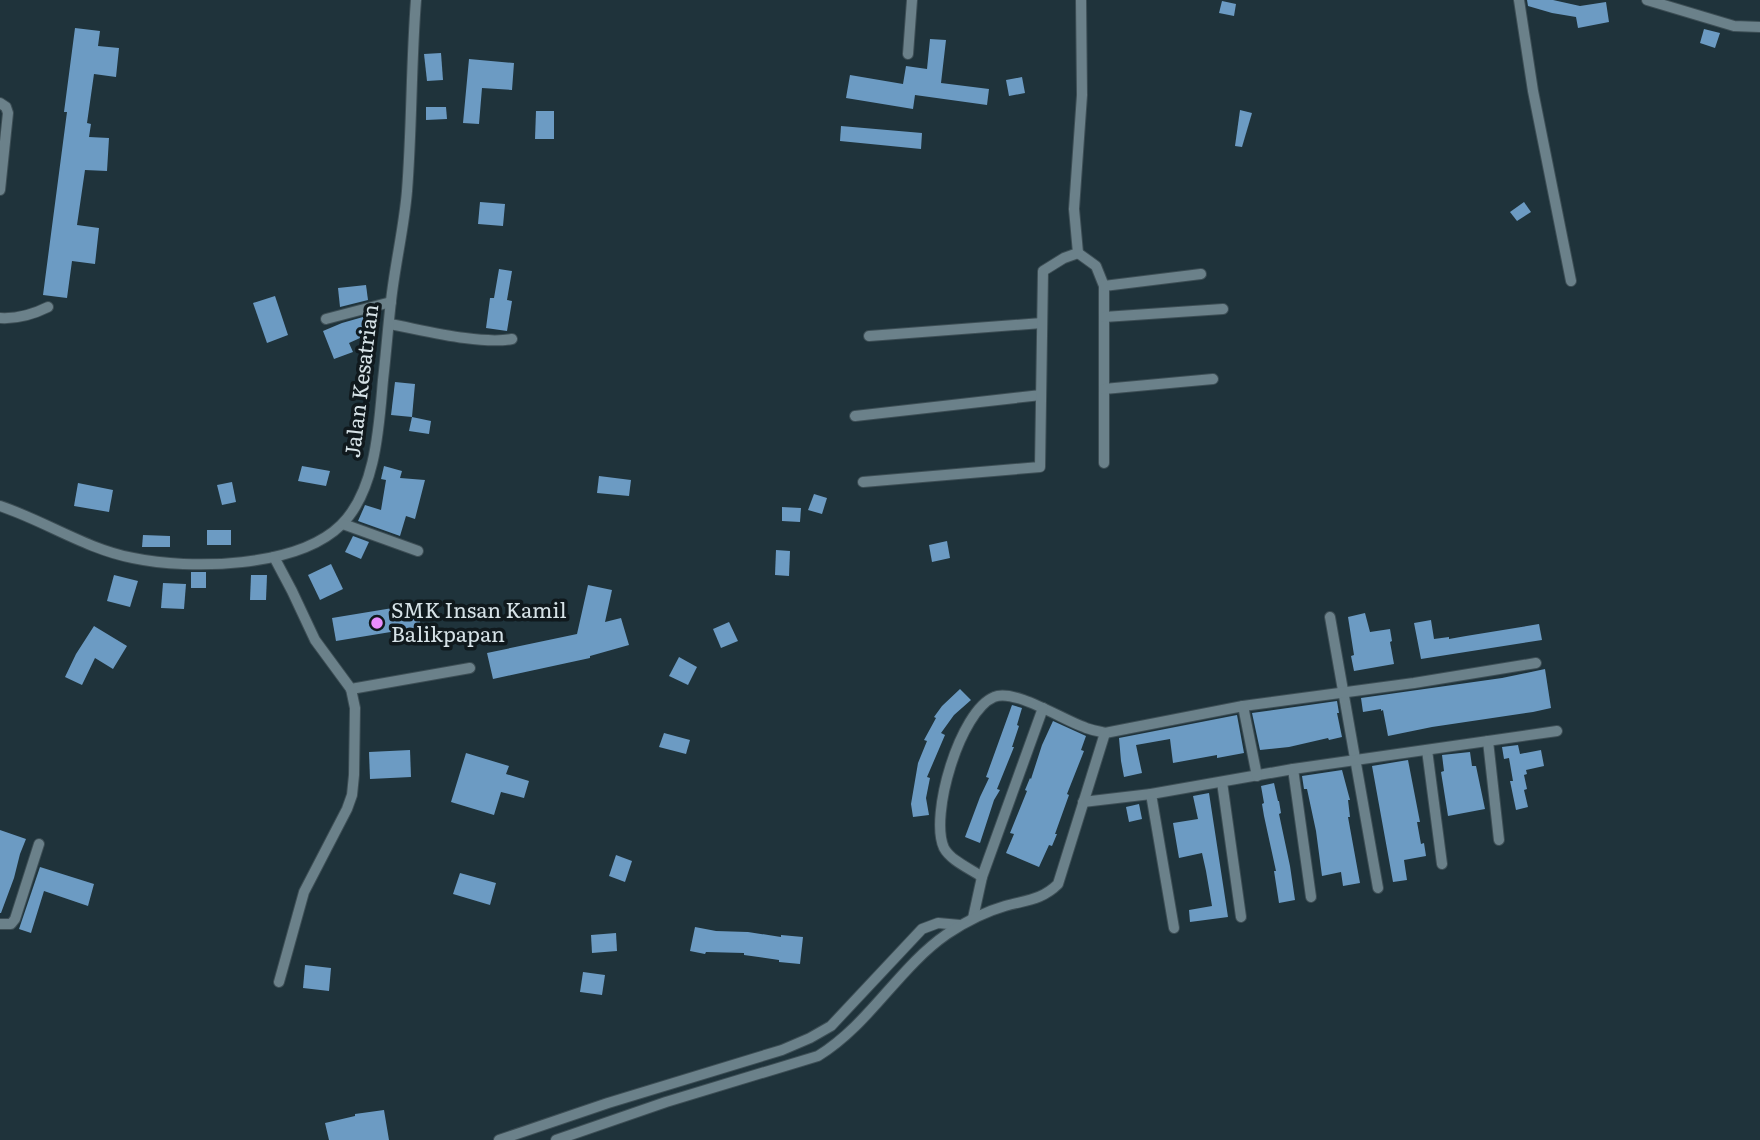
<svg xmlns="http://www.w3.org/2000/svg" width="1760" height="1140" font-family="Literata,serif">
<rect width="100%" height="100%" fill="#1f333b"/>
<g fill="#6c9bc3">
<path d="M1527 0H1553L1580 6 1606 2 1609 22 1578 28 1576 17 1552 13 1528 6Z"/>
<path d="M1222 1 1236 4 1234 16 1219 13Z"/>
<path d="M75 28 100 31 98 46 119 48 116 77 94 74 87 123 91 124 89 137 109 138 107 171 85 170 77 225 99 228 95 264 72 261 67 298 43 295 67 112H64Z"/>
<path d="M1704 29 1720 33 1715 48 1700 43Z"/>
<path d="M930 39 946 40 941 83 989 89 987 105 915 95 913 109 846 98 850 75 903 84 906 66 927 69Z"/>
<path d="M441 53 443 80 427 81 424 54Z"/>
<path d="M469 59 514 63 512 90 482 88 479 124 463 123Z"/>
<path d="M1022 77 1025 93 1009 96 1006 80Z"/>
<path d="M426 107H446L447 119 426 120Z"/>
<path d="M1240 110 1252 113 1242 147 1235 146Z"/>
<path d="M536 111H554V139H535Z"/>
<path d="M841 126 922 133 921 149 840 141Z"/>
<path d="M480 202 505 204 503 226 478 224Z"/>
<path d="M1524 202 1531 212 1517 221 1510 212Z"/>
<path d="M499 269 512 271 507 300 512 301 507 331 486 328 490 298H494Z"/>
<path d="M366 285 368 300 340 307 338 288Z"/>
<path d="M275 296 288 335 267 343 253 303Z"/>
<path d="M363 317 371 333 349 343 353 352 334 359 323 331 342 323Z"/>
<path d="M395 382 415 384 412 417 391 415Z"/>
<path d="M412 417 431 421 429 434 409 431Z"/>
<path d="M302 466 330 471 326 486 298 481Z"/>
<path d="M384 466 402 471 400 478 425 480 415 519 406 516 400 536 358 521 365 505 381 510 386 480 381 479Z"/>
<path d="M599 476 631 480 629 496 597 493Z"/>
<path d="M232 482 236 502 222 505 217 485Z"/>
<path d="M78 483 113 490 109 512 74 506Z"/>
<path d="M814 494 827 498 822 514 808 510Z"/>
<path d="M782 507 801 508 800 522 782 521Z"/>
<rect x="207" y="530" width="24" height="15"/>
<path d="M143 535 170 536V547H142Z"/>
<path d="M353 536 369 542 361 559 345 552Z"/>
<path d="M947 541 950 558 932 562 929 545Z"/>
<path d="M776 550 790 551 789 576 775 575Z"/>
<path d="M331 564 343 589 320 600 308 575Z"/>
<rect x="191" y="572" width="15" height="16"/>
<path d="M114 575 138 581 130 607 107 601Z"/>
<path d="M251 575H267L266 600H250Z"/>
<path d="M163 583 186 584 184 609 161 608Z"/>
<path d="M588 585 612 590 605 622 621 618 629 645 590 656V658L493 679 487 653 577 634Z"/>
<path d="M417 604 421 627 336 641 332 618Z"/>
<path d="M1365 613 1370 632 1390 629 1392 641 1390 642 1394 664 1354 671 1351 656 1354 655 1348 617Z"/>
<path d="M1431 620 1434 639 1449 637V639L1466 636 1539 624 1542 640 1421 659 1414 623Z"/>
<path d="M729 622 738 641 721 648 713 629Z"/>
<path d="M94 626 127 646 113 669 95 658 82 685 65 677 76 654Z"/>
<path d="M679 657 697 667 688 685 669 676Z"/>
<path d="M1545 669 1551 708 1533 712 1432 727 1388 736 1383 710 1381 711V709L1363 712 1361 698 1502 678Z"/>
<path d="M960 689 971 700 954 715 941 733 945 735 927 777 930 778 926 798 929 815 913 817 911 804 918 763 927 741 924 740 936 718 934 717 942 706Z"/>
<path d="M1337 701 1339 713H1337L1342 737 1329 740 1328 738 1289 747 1260 750 1252 713Z"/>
<path d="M1012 705 1022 708 1017 725 1019 726 1012 747H1014L997 789 1000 790 994 800 980 843 965 837 980 797 989 778 986 777Z"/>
<path d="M1237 715 1244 753 1217 758V755L1173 763 1170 739 1136 745 1142 773 1124 777 1121 761 1119 738Z"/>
<path d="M1053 721 1086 736 1081 750 1084 751 1067 794 1069 795 1055 834H1057L1052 846 1049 845 1039 867 1006 853 1014 834 1010 833 1027 791 1025 790 1030 778 1031 779 1042 745Z"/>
<path d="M664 733 690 740 686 754 659 747Z"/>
<path d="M1518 745 1520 754 1541 750 1544 766 1526 770 1527 774 1524 775 1527 789 1524 790 1528 807 1516 810 1510 781H1513L1509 758 1504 759 1502 747Z"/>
<path d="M410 750 411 777 370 779 369 752Z"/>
<path d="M1470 752 1472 766H1476L1485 809 1448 816 1441 772 1444 771 1442 755Z"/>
<path d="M466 753 509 766 506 774 529 781 524 798 501 792 494 815 451 802Z"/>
<path d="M1408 760 1420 822H1417L1421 844 1424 843 1426 856 1404 860 1407 880 1393 882 1372 766Z"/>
<path d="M1342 770 1350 800H1348L1350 817H1348L1360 883 1343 886 1341 872 1322 876 1316 831 1307 789H1304L1302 776Z"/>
<path d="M1274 783 1278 801H1279L1281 813 1279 814 1290 866 1295 900 1279 903 1274 871H1276L1264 816 1262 804 1264 803 1261 786Z"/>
<path d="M1209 793 1228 917 1190 922 1189 910 1212 906 1206 871 1202 853 1179 858 1173 823 1198 819 1193 796Z"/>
<path d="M1139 804 1142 819 1129 822 1126 807Z"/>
<path d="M0 830 26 839 20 854 14 878 1 913H0Z"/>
<path d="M616 855 632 861 625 882 609 876Z"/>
<path d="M40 867 94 884 88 906 44 891 31 933 19 929Z"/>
<path d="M460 873 496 883 490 905 453 894Z"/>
<path d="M695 927 716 931 748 932 781 937V935L803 937 800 964 779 962V960L744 955V953L706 952 705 954 690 951Z"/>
<path d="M616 933 617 951 592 953 591 935Z"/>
<path d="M305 965 331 968 329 991 303 988Z"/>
<path d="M583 972 605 975 602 995 580 992Z"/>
<path d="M384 1110 389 1140H329L325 1123 355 1116V1114Z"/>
</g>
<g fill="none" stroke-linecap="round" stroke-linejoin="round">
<defs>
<g id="street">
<path d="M1519 0 1533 91 1571 281"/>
<path d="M1647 0 1734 26 1760 27"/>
<path d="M908 54 912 0"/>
<path d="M0 103 6 107 8 113 0 190"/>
<path d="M1078 253 1096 266 1104 286V463"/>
<path d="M1104 286 1201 274"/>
<path d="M1104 317 1223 309"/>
<path d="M0 318C17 319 34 314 48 307"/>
<path d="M326 319 391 302"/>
<path d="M390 324C423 330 480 345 512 339"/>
<path d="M869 336 1042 323"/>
<path d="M1104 389 1213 379"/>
<path d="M855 416 1041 395"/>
<path d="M863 482 1040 467 1043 271 1064 258 1078 253 1074 209 1082 95 1081 0"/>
<path d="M0 506C45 521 86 549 133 558 190 570 297 568 341 525 376 491 379 426 383 380 386 354 388 327 391 301 395 264 404 228 407 191 412 127 411 64 416 0"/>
<path d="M343 524 418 551"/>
<path d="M274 557 292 591 315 640 351 689 470 668"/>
<path d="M1330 617 1378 888"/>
<path d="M1243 706 1414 683 1536 663"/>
<path d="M1488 741 1499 840"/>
<path d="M1427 750 1442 864"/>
<path d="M1293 769 1311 897"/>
<path d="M1222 782 1241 917"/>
<path d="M1151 794 1174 928"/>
<path d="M1083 802 1151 794 1293 769 1557 731"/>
<path d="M982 877C971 869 951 861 944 848 929 816 960 711 994 697 1014 688 1063 720 1084 727 1090 730 1098 731 1105 733L1243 706 1257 776"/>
<path d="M973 918 982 877 1043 708"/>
<path d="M0 924H11L15 919 39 844"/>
<path d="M279 982 304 892 347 809 352 795 354 775 355 708 351 689"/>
<path d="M499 1140 608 1103 782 1050 810 1038 831 1026 922 929 938 923 960 925"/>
<path d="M556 1140 666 1102 818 1056C870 1024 898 968 947 934 965 922 984 912 1005 906 1026 900 1042 900 1058 884L1105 733"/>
</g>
</defs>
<use href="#street" stroke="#3d4e55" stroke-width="12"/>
<use href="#street" stroke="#6b818a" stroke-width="10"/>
</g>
<circle fill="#e98dfd" stroke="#10191d" stroke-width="2.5" cx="377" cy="623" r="7"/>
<g text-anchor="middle" stroke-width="7" stroke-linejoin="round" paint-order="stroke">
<g font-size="21" fill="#d6e2e7" stroke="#10191d">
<text transform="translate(362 381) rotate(-83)" y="7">Jalan Kesatrian</text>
</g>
<g font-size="21" fill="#d6e2e7" stroke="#10191d" text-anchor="start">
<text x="391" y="618">SMK Insan Kamil<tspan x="391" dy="24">Balikpapan</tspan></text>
</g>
</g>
</svg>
